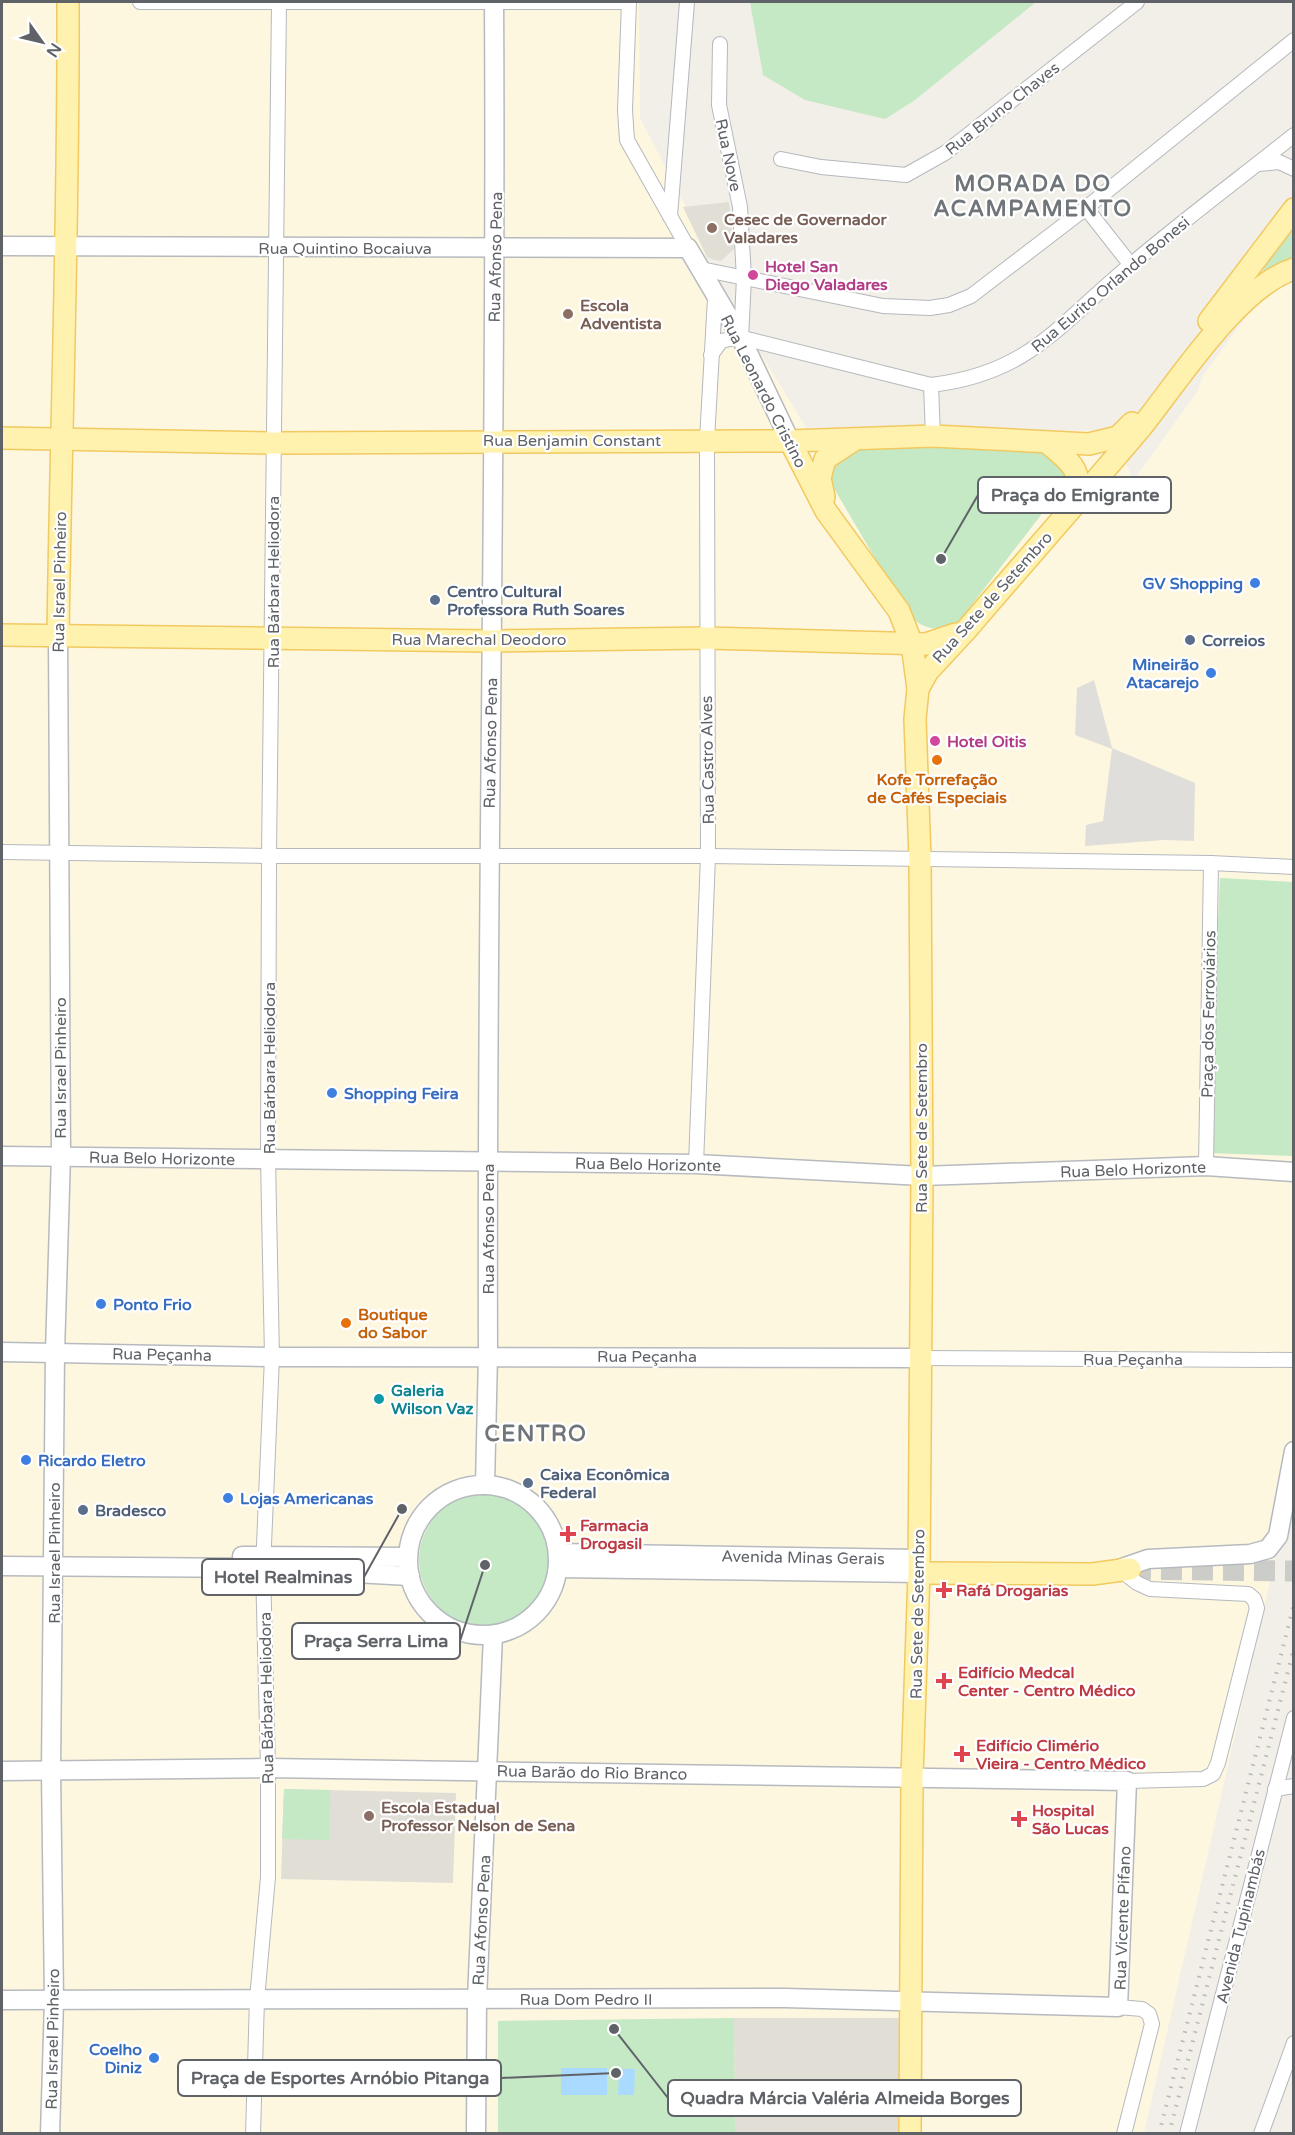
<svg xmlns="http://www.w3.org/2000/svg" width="1295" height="2135" font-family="'Varela Round',sans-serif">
<rect width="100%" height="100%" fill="#f1efe8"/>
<path fill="#fef7e0" d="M2 2H639L640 118 686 207 715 279 807 429 937 433 1113 430 1133 481 1197 392 1204 374 1259 299 1293 277V1481L1144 2133 2 2134Z"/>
<path fill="#e0deda" d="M1094 680 1112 748 1195 783 1194 841 1164 840 1085 846 1086 825 1103 821 1112 749 1075 735 1077 688Z"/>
<g fill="#e1ded6">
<path d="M729 202 734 249 721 261 714 260 707 257 683 207Z"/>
<path d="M284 1789 456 1793 453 1883 281 1879Z"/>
<path d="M734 2018H909V2133H735Z"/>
</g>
<g fill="#c5e8c5">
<path d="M750 2H1036L915 100 885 119 805 100 763 75Z"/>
<path d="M1293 223V259L1253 274Z"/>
<path d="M872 448H1039L1053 452 1068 480 957 624C939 633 924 629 909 616L829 480 833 459 849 451Z"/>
<path d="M1220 878 1293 882V1156L1208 1153Z"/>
<circle cx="485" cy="1560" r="66"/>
<path d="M284 1789 330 1790 329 1840 282 1839Z"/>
<path d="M734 2018 735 2133H498V2021Z"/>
</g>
<g fill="#aadaff">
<rect x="561" y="2068" width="46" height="27"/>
<path d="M619 2069H635L634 2095H618Z"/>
</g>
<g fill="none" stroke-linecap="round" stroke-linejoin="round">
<path stroke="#ccccc8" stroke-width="21" stroke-dasharray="21 10" stroke-linecap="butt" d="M1130 1569 1294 1571"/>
<defs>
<g id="street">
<path d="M140 2H629"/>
<path d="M629 2 625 110 627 140 688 248"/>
<path d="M720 44 719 105 740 207 744 278 741 338"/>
<path d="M781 159 821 167 906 175 945 153 1137 2"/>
<path d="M1259 164 1279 162 1294 169"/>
<path d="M1086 208 1130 264"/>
<path d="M670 216 687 2"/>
<path d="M701 269 883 306 930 308 949 305 971 296 1086 208 1294 40"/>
<path d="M711 355 721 341 739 337 931 385C1032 373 1060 322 1133 263 1185 219 1240 178 1294 135"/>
<path d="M931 385 933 436"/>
<path d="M2 852 269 856H708L1211 863 1294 867"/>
<path d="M696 1164 708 856 707 440 715 298"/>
<path d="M1206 1166 1211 863"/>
<path d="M919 1358 1294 1360"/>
<path d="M1119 1569 1137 1583 1150 1589 1248 1594 1254 1599 1257 1608 1218 1763 1213 1774 1203 1779 1127 1781"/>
<path d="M1275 1789 1294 1786"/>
<path d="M1118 2007 1142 2009 1149 2014 1152 2024 1124 2134"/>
<path d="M253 2134 257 1999 268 1877V1768L263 1568 272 1357 268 1159 269 856 279 2"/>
<path d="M1187 2134 1294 1718"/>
<path d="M1261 2134 1294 2043"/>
</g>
<g id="secondary">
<path d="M2 246 688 248 741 338 790 441"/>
<path d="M2 1156 696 1164 922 1176 1206 1166 1294 1172"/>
<path d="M2 1352 272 1357 919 1358"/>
<circle cx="483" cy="1560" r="75"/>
<path d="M485 1485 488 1355C486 904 497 453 494 2"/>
<path d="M558 1553 919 1559"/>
<path d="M242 1556 408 1557"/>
<path d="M2 1566 263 1568 410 1576"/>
<path d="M558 1568 919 1573"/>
<path d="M1119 1569 1148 1559 1250 1554 1268 1549 1278 1536 1294 1451"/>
<path d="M2 1771 268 1768 1127 1781 1118 2007 785 1998 2 2000"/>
<path d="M50 2134 54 2001 51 1771 55 1352 61 1156 58 636"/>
<path d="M476 2134 477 1999 493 1635"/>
</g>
<g id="primary">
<path d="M1209 321 1294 209"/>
<path d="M2 438 274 443 790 441 933 436 1089 444 1118 437 1132 423"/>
<path d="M790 441 826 511 899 611 912 644 918 689"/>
<path d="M1048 443C1072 464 1085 470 1073 504"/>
<path d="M824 497 820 478 825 459 854 440"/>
<path d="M2 635 491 641 706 638 926 644 956 634"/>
<path d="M58 636C61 424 69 213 68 2"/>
<path d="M919 1573 1092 1574 1130 1569"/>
<path d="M910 2134 912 1777 919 1573 922 1176 920 859 915 719 918 689 928 671 967 629C1025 561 1085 494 1143 425 1179 380 1239 286 1294 269"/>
</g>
</defs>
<use href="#street" stroke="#b5b8bc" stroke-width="16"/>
<use href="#secondary" stroke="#b6babf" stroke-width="21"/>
<use href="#primary" stroke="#f2c960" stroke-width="24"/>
<use href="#street" stroke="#fff" stroke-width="14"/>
<use href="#secondary" stroke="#fff" stroke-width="18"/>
<use href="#primary" stroke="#fff2af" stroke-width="21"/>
<g stroke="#b6b7b8" stroke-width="4" stroke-dasharray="1.5 8" stroke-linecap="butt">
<path d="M1159 2134 1294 1604"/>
<path d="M1169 2134 1294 1648"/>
</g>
</g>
<g fill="#8d6e63" stroke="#fff" stroke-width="2">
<circle cx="712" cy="228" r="6"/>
<circle cx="568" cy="314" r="6"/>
<circle cx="369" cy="1816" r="6"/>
</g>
<g fill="#d1479c" stroke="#fff" stroke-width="2">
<circle cx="753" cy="275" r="6"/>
<circle cx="935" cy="741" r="6"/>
</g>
<g fill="#3f7fe0" stroke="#fff" stroke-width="2">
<circle cx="1255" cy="583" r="6"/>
<circle cx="1211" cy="673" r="6"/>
<circle cx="332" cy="1093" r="6"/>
<circle cx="101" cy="1304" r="6"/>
<circle cx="26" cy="1460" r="6"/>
<circle cx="228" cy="1498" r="6"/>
<circle cx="154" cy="2058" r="6"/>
</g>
<g fill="#5c6f8a" stroke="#fff" stroke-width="2">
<circle cx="435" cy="600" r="6"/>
<circle cx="1190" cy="640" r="6"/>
<circle cx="528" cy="1483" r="6"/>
<circle cx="83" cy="1510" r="6"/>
</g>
<g fill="#e8710a" stroke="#fff" stroke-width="2">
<circle cx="937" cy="760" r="6"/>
<circle cx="346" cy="1323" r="6"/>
</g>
<circle fill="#0f9aa8" stroke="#fff" stroke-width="2" cx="379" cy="1399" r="6"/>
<g fill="#e0444e" stroke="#fff" stroke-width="2">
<path d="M565 1525h6v6h6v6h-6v6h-6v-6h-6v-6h6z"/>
<path d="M941 1581h6v6h6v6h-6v6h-6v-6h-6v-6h6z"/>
<path d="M941 1672h6v6h6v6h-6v6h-6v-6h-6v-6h6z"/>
<path d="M959 1745h6v6h6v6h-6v6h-6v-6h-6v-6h6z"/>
<path d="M1016 1810h6v6h6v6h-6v6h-6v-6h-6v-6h6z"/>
</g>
<g text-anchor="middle" stroke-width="4.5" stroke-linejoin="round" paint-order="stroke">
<g font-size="16" fill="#5f6368" stroke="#fff">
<text transform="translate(1002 108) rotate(-38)" y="6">Rua Bruno Chaves</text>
<text transform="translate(729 155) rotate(78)" y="6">Rua Nove</text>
<text x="345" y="254">Rua Quintino Bocaiuva</text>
<text transform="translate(495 257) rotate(-89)" y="6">Rua Afonso Pena</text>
<text transform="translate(1110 284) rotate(-40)" y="6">Rua Eurito Orlando Bonesi</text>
<text transform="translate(764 391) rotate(63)" y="6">Rua Leonardo Cristino</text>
<text x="572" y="446">Rua Benjamin Constant</text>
<text transform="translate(59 582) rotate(-89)" y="6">Rua Israel Pinheiro</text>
<text transform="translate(273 582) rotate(-90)" y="6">Rua Bárbara Heliodora</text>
<text transform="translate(992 597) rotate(-48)" y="6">Rua Sete de Setembro</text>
<text x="479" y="645">Rua Marechal Deodoro</text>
<text transform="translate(490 743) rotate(-89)" y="6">Rua Afonso Pena</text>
<text transform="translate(707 760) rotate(-91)" y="6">Rua Castro Alves</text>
<text transform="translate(1208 1014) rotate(-89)" y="6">Praça dos Ferroviários</text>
<text transform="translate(60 1068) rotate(-90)" y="6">Rua Israel Pinheiro</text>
<text transform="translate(269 1068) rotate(-90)" y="6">Rua Bárbara Heliodora</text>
<text transform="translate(921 1128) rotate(-90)" y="6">Rua Sete de Setembro</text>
<text transform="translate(162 1158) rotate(1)" y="6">Rua Belo Horizonte</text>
<text transform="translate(648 1164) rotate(1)" y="6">Rua Belo Horizonte</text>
<text transform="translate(1133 1169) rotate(-2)" y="6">Rua Belo Horizonte</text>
<text transform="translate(488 1229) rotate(-90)" y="6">Rua Afonso Pena</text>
<text transform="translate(162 1354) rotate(1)" y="6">Rua Peçanha</text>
<text x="647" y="1362">Rua Peçanha</text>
<text x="1133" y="1365">Rua Peçanha</text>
<text transform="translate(54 1553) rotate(-90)" y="6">Rua Israel Pinheiro</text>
<text transform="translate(803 1557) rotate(1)" y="6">Avenida Minas Gerais</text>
<text transform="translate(917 1614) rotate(-89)" y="6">Rua Sete de Setembro</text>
<text transform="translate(266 1698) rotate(-91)" y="6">Rua Bárbara Heliodora</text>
<text transform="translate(592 1772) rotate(1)" y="6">Rua Barão do Rio Branco</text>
<text transform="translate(1122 1918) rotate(-88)" y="6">Rua Vicente Pifano</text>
<text transform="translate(481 1920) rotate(-87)" y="6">Rua Afonso Pena</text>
<text transform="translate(1240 1926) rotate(-76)" y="6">Avenida Tupinambás</text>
<text x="586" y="2005">Rua Dom Pedro II</text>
<text transform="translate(52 2039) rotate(-89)" y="6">Rua Israel Pinheiro</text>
</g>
<g font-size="16" font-weight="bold" fill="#785e54" stroke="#fff" text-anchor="start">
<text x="724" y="225">Cesec de Governador<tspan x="724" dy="18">Valadares</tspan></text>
<text x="580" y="311">Escola<tspan x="580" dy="18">Adventista</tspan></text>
<text x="381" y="1813">Escola Estadual<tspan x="381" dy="18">Professor Nelson de Sena</tspan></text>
</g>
<g font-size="16" font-weight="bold" fill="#b23c85" stroke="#fff" text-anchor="start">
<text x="765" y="272">Hotel San<tspan x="765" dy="18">Diego Valadares</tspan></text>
<text x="947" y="747">Hotel Oitis</text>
</g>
<g font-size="16" font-weight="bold" fill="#366cbe" stroke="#fff" text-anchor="start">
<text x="1243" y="589" text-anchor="end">GV Shopping</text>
<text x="1199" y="670" text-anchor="end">Mineirão<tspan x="1199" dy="18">Atacarejo</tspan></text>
<text x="344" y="1099">Shopping Feira</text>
<text x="113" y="1310">Ponto Frio</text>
<text x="38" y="1466">Ricardo Eletro</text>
<text x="240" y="1504">Lojas Americanas</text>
<text x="142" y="2055" text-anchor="end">Coelho<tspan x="142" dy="18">Diniz</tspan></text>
</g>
<g font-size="16" font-weight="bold" fill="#4e5e75" stroke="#fff" text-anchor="start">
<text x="447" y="597">Centro Cultural<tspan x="447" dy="18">Professora Ruth Soares</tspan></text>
<text x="1202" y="646">Correios</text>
<text x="540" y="1480">Caixa Econômica<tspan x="540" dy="18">Federal</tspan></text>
<text x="95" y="1516">Bradesco</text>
</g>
<g font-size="16" font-weight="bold" fill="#c56008" stroke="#fff">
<text x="937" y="785">Kofe Torrefação<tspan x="937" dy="18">de Cafés Especiais</tspan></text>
<text x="358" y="1320" text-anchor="start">Boutique<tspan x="358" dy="18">do Sabor</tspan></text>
</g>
<g font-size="16" font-weight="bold" fill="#0d838f" stroke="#fff" text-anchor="start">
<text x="391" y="1396">Galeria<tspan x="391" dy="18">Wilson Vaz</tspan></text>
</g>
<g font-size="16" font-weight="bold" fill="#be3a42" stroke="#fff" text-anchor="start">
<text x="580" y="1531">Farmacia<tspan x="580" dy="18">Drogasil</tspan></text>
<text x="956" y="1596">Rafá Drogarias</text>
<text x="958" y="1678">Edifício Medcal<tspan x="958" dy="18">Center - Centro Médico</tspan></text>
<text x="976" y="1751">Edifício Climério<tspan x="976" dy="18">Vieira - Centro Médico</tspan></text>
<text x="1032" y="1816">Hospital<tspan x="1032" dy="18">São Lucas</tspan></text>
</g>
<g font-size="22" font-weight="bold" letter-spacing="1.5" fill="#70757a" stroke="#fff">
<text x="1033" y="191">MORADA DO<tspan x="1033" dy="25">ACAMPAMENTO</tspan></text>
<text x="536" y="1441">CENTRO</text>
</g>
</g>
<path fill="none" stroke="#5f6368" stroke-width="2" d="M941 559L978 495M402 1509L364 1577M485 1565L460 1641M616 2073L501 2078M614 2029L668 2098"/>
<g fill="#5f6368" stroke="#fff" stroke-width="2">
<circle cx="941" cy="559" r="6"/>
<circle cx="402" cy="1509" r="6"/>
<circle cx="485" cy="1565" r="6"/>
<circle cx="616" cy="2073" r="6"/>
<circle cx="614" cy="2029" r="6"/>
</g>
<g fill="#fff" stroke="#5f6368" stroke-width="2">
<rect x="978" y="477" width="193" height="36" rx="6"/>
<rect x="202" y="1559" width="162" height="36" rx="6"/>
<rect x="292" y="1623" width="168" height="36" rx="6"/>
<rect x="178" y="2060" width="323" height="36" rx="6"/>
<rect x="668" y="2080" width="353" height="36" rx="6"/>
</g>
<g font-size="18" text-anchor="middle" font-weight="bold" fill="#5f6368">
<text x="1075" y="501">Praça do Emigrante</text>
<text x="283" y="1583">Hotel Realminas</text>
<text x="376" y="1647">Praça Serra Lima</text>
<text x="340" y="2084">Praça de Esportes Arnóbio Pitanga</text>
<text x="845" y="2104">Quadra Márcia Valéria Almeida Borges</text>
</g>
<rect width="1295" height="2135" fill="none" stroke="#5f6368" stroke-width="6"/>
<g transform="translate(42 42) rotate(124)" stroke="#ffffff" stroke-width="4.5" paint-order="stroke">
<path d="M0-4.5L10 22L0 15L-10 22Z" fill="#5f6368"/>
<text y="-9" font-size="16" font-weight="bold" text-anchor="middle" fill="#5f6368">N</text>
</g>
</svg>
